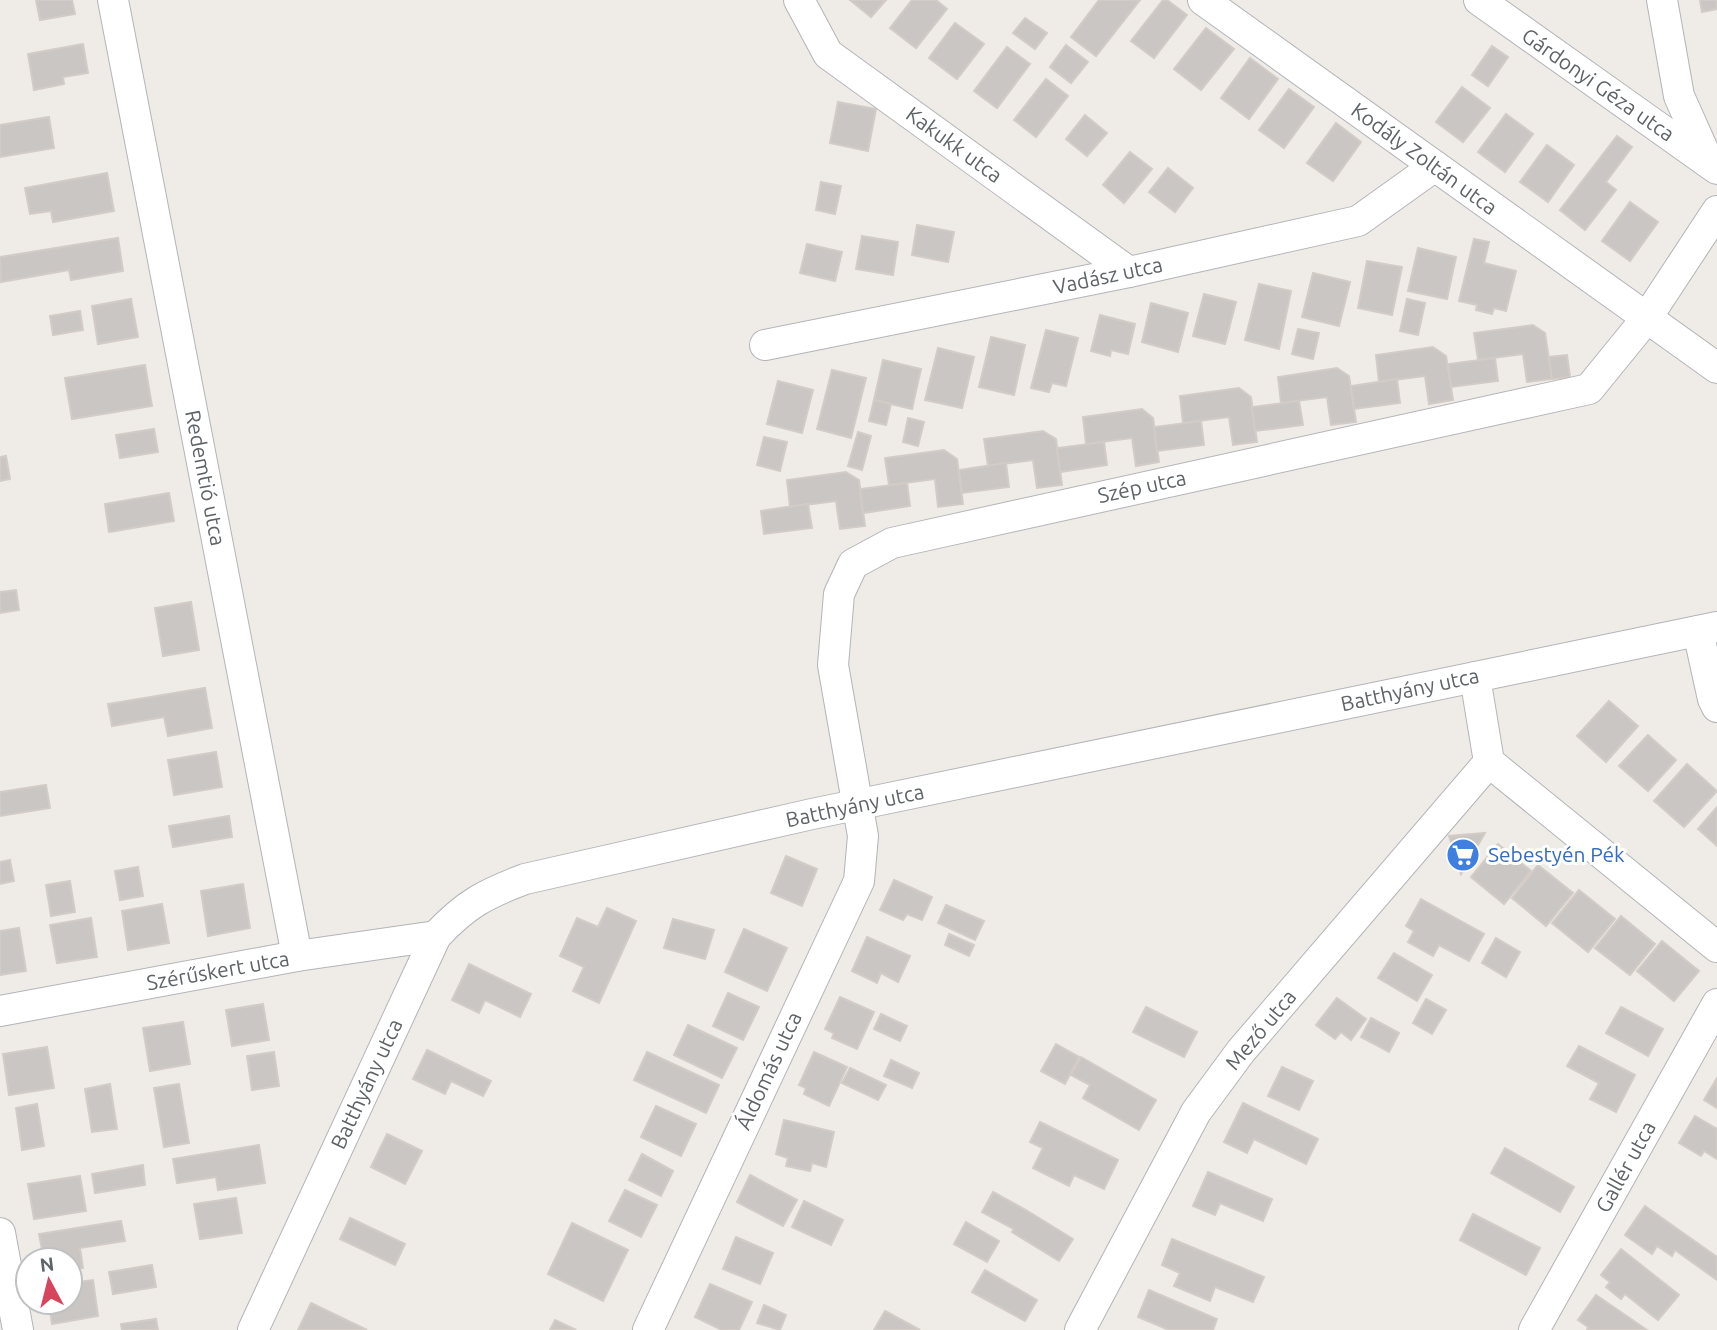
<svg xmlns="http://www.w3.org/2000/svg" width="1717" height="1330" font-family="Ubuntu,sans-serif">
<rect width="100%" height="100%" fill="#efebe7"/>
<g fill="#cac6c3" stroke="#d3ccc6" stroke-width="2">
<path d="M36 0H72L75 14 40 20Z"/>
<path d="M850 0H886L871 17Z"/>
<path d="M912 0H936L947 9 916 48 890 28Z"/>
<path d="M1099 0H1140L1096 56 1071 37Z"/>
<path d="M1163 0H1167L1187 15 1154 58 1131 41Z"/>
<path d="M1700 0H1717V9L1702 12Z"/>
<path d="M1025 18 1047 33 1035 49 1013 33Z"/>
<path d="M955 23 984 44 957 79 929 58Z"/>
<path d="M1206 28 1234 49 1201 90 1174 69Z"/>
<path d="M83 44 88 73 63 77 64 84 34 90 28 54Z"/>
<path d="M1066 45 1088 62 1071 83 1050 67Z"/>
<path d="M1492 46 1508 57 1488 86 1472 75Z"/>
<path d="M1007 47 1030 64 997 108 974 91Z"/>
<path d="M1250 58 1278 79 1249 119 1221 98Z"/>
<path d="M1046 79 1068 96 1036 137 1014 120Z"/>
<path d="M1462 87 1490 108 1463 142 1436 122Z"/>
<path d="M1289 89 1314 107 1284 148 1259 130Z"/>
<path d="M838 102 876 109 868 151 830 143Z"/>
<path d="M1506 114 1533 134 1505 172 1478 152Z"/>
<path d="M1085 115 1107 133 1087 156 1066 139Z"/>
<path d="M49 117 54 148 0 157V125Z"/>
<path d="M1336 123 1361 142 1333 181 1307 163Z"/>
<path d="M1617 136 1632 147 1606 182 1616 190 1585 230 1560 210Z"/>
<path d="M1547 145 1574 165 1548 202 1520 182Z"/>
<path d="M1130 152 1152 169 1124 203 1103 185Z"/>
<path d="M1168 168 1193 188 1175 212 1149 192Z"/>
<path d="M107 173 114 211 53 222 51 211 30 214 25 188Z"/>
<path d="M821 182 841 186 835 214 816 210Z"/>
<path d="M1630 202 1658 222 1630 261 1602 241Z"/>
<path d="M917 225 954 232 948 262 912 255Z"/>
<path d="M862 236 898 242 893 275 856 269Z"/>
<path d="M118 238 123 271 71 280 69 270 1 282 0 257Z"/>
<path d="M1474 239 1489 242 1484 263 1516 271 1506 311 1494 308 1492 314 1476 310 1477 305 1459 301Z"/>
<path d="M807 244 842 252 835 281 800 273Z"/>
<path d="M1418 248 1456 257 1447 299 1408 291Z"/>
<path d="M1367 261 1402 267 1392 315 1358 308Z"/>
<path d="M1313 273 1350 282 1339 326 1302 317Z"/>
<path d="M1259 284 1291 291 1279 349 1245 340Z"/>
<path d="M1204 294 1236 302 1225 344 1193 336Z"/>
<path d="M131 299 138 337 98 344 92 306Z"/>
<path d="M1407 299 1425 303 1418 335 1400 331Z"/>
<path d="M1151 303 1188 313 1178 352 1142 342Z"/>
<path d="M80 311 83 330 53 335 50 316Z"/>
<path d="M1100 315 1135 324 1128 354 1111 350 1110 356 1091 351Z"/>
<path d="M1533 325 1545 333 1552 379 1527 382 1523 354 1478 360 1474 333Z"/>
<path d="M1298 329 1319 333 1313 359 1292 354Z"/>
<path d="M1046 330 1078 338 1066 386 1052 383 1049 392 1031 388Z"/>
<path d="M991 337 1025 345 1014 395 979 387Z"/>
<path d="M1433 347 1446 356 1453 400 1429 404 1425 376 1379 382 1376 355Z"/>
<path d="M938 348 974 357 962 408 925 400Z"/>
<path d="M1567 355 1570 377 1552 379 1549 357Z"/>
<path d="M1495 358 1498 381 1451 387 1448 364Z"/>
<path d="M883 360 921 369 912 409 874 400Z"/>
<path d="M145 365 152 406 72 419 65 378Z"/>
<path d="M1337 368 1349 376 1356 422 1331 425 1327 397 1281 403 1278 377Z"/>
<path d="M832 370 866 378 851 438 817 429Z"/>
<path d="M1397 379 1400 403 1354 409 1351 386Z"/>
<path d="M778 381 813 390 802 433 767 424Z"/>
<path d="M1239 388 1251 397 1257 442 1233 445 1229 417 1183 423 1180 396Z"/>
<path d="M874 400 891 404 886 425 869 421Z"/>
<path d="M1299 401 1303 425 1255 431 1252 407Z"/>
<path d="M1142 409 1153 418 1159 462 1136 466 1132 438 1086 444 1083 417Z"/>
<path d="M908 418 924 422 918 446 903 442Z"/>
<path d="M1201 421 1204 445 1157 451 1154 427Z"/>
<path d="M154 429 158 452 120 458 116 435Z"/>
<path d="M1043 431 1056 439 1062 485 1037 488 1033 460 988 466 984 439Z"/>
<path d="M858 432 871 436 862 470 848 466Z"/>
<path d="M764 437 787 442 780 471 757 465Z"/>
<path d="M1104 442 1107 465 1060 472 1057 448Z"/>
<path d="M944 450 957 459 963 504 938 507 935 479 889 485 885 458Z"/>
<path d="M6 456 10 479 0 481V457Z"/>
<path d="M1006 463 1009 487 962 493 959 470Z"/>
<path d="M846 472 859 480 865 526 840 529 836 501 790 507 787 480Z"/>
<path d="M907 483 910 506 863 513 860 489Z"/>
<path d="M169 493 174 521 109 532 105 504Z"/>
<path d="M808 504 812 528 764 534 761 511Z"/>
<path d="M16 590 19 610 0 613V592Z"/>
<path d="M191 602 199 650 163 656 155 608Z"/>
<path d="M205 688 212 728 168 736 164 717 112 726 108 704Z"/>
<path d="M1609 701 1638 726 1606 762 1577 736Z"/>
<path d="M1648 735 1676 760 1648 791 1619 766Z"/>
<path d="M216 752 222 787 174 795 168 760Z"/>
<path d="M1687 764 1717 791 1684 827 1654 801Z"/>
<path d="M46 785 50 808 0 816V792Z"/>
<path d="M1717 807V846L1698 829Z"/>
<path d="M229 816 232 837 173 847 169 826Z"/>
<path d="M1485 833 1461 874 1449 836Z"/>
<path d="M1498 844 1531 871 1504 904 1471 877Z"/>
<path d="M786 856 817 869 802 906 771 893Z"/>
<path d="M10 860 14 881 0 884V862Z"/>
<path d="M1538 865 1573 893 1546 926 1512 898Z"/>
<path d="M138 867 143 896 120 900 115 871Z"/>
<path d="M894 880 932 897 922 920 907 914 903 920 880 910Z"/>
<path d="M70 881 75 912 51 916 46 885Z"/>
<path d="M243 884 250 928 208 936 201 891Z"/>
<path d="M1579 890 1615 919 1588 952 1552 923Z"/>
<path d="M1421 899 1484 934 1469 961 1439 945 1433 956 1408 942 1414 931 1406 926Z"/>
<path d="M162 904 169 943 128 950 122 911Z"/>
<path d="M946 905 984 921 975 940 938 923Z"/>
<path d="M607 908 636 921 599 1003 573 991 584 967 560 956 577 918 598 927Z"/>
<path d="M1621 916 1655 944 1630 975 1595 948Z"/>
<path d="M91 918 97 957 57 963 50 925Z"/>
<path d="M673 919 714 930 705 959 664 948Z"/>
<path d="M19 928 26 971 0 975V931Z"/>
<path d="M744 929 787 948 767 991 725 972Z"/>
<path d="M949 934 974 945 969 956 945 945Z"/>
<path d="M867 937 910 956 898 982 881 973 877 983 852 971Z"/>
<path d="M1496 938 1520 952 1506 977 1482 963Z"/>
<path d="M1662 941 1699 971 1674 1001 1637 971Z"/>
<path d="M1394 953 1432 975 1417 1001 1378 978Z"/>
<path d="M469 964 531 994 520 1017 485 1000 479 1013 452 1000Z"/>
<path d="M728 993 759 1007 743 1040 713 1026Z"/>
<path d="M840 997 874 1012 857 1049 832 1038 834 1033 825 1029Z"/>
<path d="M1337 998 1366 1019 1351 1040 1341 1032 1335 1039 1316 1025Z"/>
<path d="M1426 999 1446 1010 1432 1034 1413 1023Z"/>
<path d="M263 1004 269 1040 232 1046 226 1010Z"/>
<path d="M1146 1007 1197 1032 1184 1057 1133 1032Z"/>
<path d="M1621 1007 1663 1029 1648 1056 1606 1033Z"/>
<path d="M881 1014 907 1026 900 1041 874 1029Z"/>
<path d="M1371 1018 1399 1033 1389 1052 1361 1037Z"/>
<path d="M183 1022 190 1064 150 1071 143 1028Z"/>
<path d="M688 1025 737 1048 722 1078 674 1055Z"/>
<path d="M1056 1044 1079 1057 1065 1084 1041 1071Z"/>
<path d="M1579 1046 1635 1075 1616 1112 1590 1099 1599 1083 1567 1066Z"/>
<path d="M47 1047 54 1088 9 1095 3 1054Z"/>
<path d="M427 1050 491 1081 483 1096 451 1081 445 1094 413 1079Z"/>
<path d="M274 1052 279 1086 252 1090 247 1056Z"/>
<path d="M647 1052 719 1085 706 1113 634 1080Z"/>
<path d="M814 1052 847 1067 829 1106 804 1094 806 1088 799 1085Z"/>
<path d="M1081 1057 1156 1100 1139 1130 1083 1098 1090 1085 1071 1075Z"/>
<path d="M891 1060 919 1073 912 1088 884 1076Z"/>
<path d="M1282 1067 1313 1081 1299 1110 1268 1096Z"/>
<path d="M850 1068 886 1085 878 1100 842 1083Z"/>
<path d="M1717 1078V1108L1704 1100Z"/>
<path d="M110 1084 117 1129 92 1132 85 1089Z"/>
<path d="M179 1084 189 1143 164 1147 154 1088Z"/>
<path d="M1243 1103 1318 1139 1306 1164 1254 1139 1247 1153 1224 1142Z"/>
<path d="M37 1104 44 1146 22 1150 16 1108Z"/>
<path d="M656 1106 696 1124 681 1156 641 1137Z"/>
<path d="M1695 1116 1717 1129V1159L1704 1151 1701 1156 1679 1143Z"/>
<path d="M784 1120 834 1132 826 1167 812 1163 810 1171 786 1166 788 1158 776 1154Z"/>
<path d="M1040 1122 1118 1160 1104 1189 1074 1175 1069 1186 1033 1168 1043 1148 1030 1142Z"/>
<path d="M387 1134 422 1151 405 1184 371 1167Z"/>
<path d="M259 1145 265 1183 218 1190 216 1177 177 1183 173 1159Z"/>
<path d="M1505 1148 1574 1187 1560 1212 1491 1173Z"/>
<path d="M642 1154 673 1171 661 1196 629 1180Z"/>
<path d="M143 1165 145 1185 95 1193 92 1174Z"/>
<path d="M1208 1172 1272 1199 1263 1221 1220 1203 1215 1215 1193 1206Z"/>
<path d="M750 1175 797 1200 783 1226 737 1202Z"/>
<path d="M80 1176 86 1211 34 1219 28 1184Z"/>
<path d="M625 1190 657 1205 641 1237 609 1221Z"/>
<path d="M993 1192 1026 1210 1073 1239 1059 1261 1012 1232 1014 1229 982 1212Z"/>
<path d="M236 1198 242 1233 200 1239 194 1204Z"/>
<path d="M804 1201 843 1220 831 1245 792 1227Z"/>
<path d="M1645 1206 1717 1257V1280L1675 1250 1672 1256 1657 1246 1652 1254 1625 1235Z"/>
<path d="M1473 1214 1540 1248 1526 1275 1460 1240Z"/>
<path d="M350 1218 405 1244 395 1265 340 1239Z"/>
<path d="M121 1221 125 1241 80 1248 83 1268 70 1270V1260H44L39 1234Z"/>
<path d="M966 1222 999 1241 987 1262 954 1244Z"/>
<path d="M572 1223 628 1250 603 1301 548 1274Z"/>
<path d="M736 1237 773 1253 760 1284 723 1269Z"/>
<path d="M1172 1239 1264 1277 1253 1302 1215 1287 1210 1301 1174 1286 1180 1273 1162 1265Z"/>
<path d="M1621 1249 1679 1295 1658 1320 1625 1294 1621 1299 1606 1287 1610 1282 1601 1275Z"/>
<path d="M152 1265 156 1287 113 1294 109 1272Z"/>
<path d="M985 1270 1037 1300 1025 1321 972 1292Z"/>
<path d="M93 1280 98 1316 52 1324 49 1302H70V1283Z"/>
<path d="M710 1284 752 1302 739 1330H722L695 1317Z"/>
<path d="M1149 1290 1217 1319 1213 1330H1169L1138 1317Z"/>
<path d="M1596 1295 1647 1330H1587L1588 1327 1578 1320Z"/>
<path d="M311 1303 367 1330H298Z"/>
<path d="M764 1305 786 1315 780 1330 757 1323Z"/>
<path d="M885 1311 920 1330H874Z"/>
<path d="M156 1319 158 1330H122L121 1324Z"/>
<path d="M555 1320 576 1330H550Z"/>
</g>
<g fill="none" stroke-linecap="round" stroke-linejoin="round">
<defs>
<g id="minor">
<path d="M113 0 297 956"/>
<path d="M799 0 828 54 1129 272"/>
<path d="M1203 0 1717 368"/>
<path d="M1479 0 1717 169"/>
<path d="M1662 0 1679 96 1709 163"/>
<path d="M765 345 1129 272 1358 221 1435 166"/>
<path d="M1698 631 1713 699 1717 707"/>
<path d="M1475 677 1489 762 1717 947"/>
<path d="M0 1011 297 956 436 936"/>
<path d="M0 1233 18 1330"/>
<path d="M253 1330 436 936C466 904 485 894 525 879L812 814 1717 627"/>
<path d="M648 1330 859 881 863 836 833 665 839 594 853 564 892 543 1589 389 1646 319 1717 211"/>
<path d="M1080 1330 1196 1112 1241 1051 1489 762"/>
<path d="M1534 1330 1717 1004"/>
</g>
</defs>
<use href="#minor" stroke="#b2b5b8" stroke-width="32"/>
<use href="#minor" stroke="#fff" stroke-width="30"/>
</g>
<defs>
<symbol id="supermarket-disc" viewBox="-11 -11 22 22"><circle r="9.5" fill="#3f7fe0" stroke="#fff"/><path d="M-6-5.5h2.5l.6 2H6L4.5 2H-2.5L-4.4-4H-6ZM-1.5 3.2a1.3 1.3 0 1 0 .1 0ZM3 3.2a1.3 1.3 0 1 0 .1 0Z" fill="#fff"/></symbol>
</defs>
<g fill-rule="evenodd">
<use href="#supermarket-disc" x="1444" y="836" width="38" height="38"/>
</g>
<g text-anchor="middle" stroke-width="6" stroke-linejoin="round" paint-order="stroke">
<g font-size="21" fill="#5e6366" stroke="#fff">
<text transform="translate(1598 85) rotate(35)" y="7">Gárdonyi Géza utca</text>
<text transform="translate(954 145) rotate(36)" y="7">Kakukk utca</text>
<text transform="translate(1424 159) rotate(36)" y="7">Kodály Zoltán utca</text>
<text transform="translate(1108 276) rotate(-12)" y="7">Vadász utca</text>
<text transform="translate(205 478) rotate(79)" y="7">Redemtió utca</text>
<text transform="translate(1142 487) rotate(-12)" y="7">Szép utca</text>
<text transform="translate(1410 690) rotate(-12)" y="7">Batthyány utca</text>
<text transform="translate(855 806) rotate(-12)" y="7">Batthyány utca</text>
<text transform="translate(218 971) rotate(-10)" y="7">Szérűskert utca</text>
<text transform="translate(1261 1030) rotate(-50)" y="7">Mező utca</text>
<text transform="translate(769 1071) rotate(-65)" y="7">Áldomás utca</text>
<text transform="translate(367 1084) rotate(-65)" y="7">Batthyány utca</text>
<text transform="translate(1626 1167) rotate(-61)" y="7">Gallér utca</text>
</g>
<g font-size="21" fill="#366cbe" stroke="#fff" text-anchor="start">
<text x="1488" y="862">Sebestyén Pék</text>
</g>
</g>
<g transform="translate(49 1281) rotate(353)"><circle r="33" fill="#ffffff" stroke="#bfc1c2" stroke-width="2"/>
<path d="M0-5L12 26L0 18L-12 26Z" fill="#d7455d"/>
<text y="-10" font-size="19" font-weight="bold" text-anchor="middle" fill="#5e6366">N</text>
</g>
</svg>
